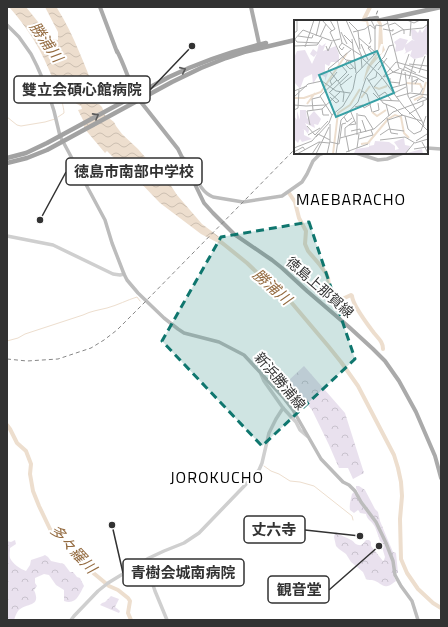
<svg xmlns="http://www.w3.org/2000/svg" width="448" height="627" font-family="'Titillium Web','Noto Sans JP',sans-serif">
<defs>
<pattern id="forest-crowns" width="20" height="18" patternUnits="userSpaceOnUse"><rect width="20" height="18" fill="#e9e1ee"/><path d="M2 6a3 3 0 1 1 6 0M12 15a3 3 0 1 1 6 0" fill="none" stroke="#c8c2cd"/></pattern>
<pattern id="water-waves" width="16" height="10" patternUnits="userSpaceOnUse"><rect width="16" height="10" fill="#eddece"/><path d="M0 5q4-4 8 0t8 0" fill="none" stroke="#ccbfb1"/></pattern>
</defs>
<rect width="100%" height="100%" fill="#fff"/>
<g fill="url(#forest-crowns)">
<path d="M304 366 345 413 364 473 353 479 348 468H339L329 445 312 410 288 381Z"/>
<path d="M356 486H359L365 490 375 509 378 512 380 521 387 538 393 552 396 553 398 573H394V577L396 581C382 592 384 583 372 580 370 580 368 580 366 579L363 572 351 562 346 554 339 549 336 546 334 537 335 533 336 532C341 536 346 537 351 540 354 541 355 545 359 545 362 546 364 542 366 540H369L371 542V546L383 561 384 560 385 557C382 547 379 537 375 527 372 521 367 520 366 514L360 513 359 511 358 510 354 513 350 510C349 504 351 499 352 494L354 492 355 495H359L358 492 356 488Z"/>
<path d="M15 540 16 544 10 548C10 551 9 555 10 558 13 564 20 569 26 571L30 565 31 560 43 556 45 555 48 557 51 561 64 564 70 572H73L77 577 80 578 84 586C79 595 76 605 64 601V590L56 585 49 575 44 574 35 578V583L37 586 34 590C42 608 26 602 18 611 16 614 15 617 14 620H7V541L11 542Z"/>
<path d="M111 596 119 599 115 607 120 611 119 613 100 605 102 603 105 602Z"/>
</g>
<path fill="url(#water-waves)" d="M9 7H26L43 28 44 33 52 39 58 40V32L45 7H55L57 8C75 36 85 68 99 99L95 102 96 104H99L102 107 105 115 114 122 116 126 122 134 138 149 151 164 166 178 177 195 202 224 218 236 226 247 201 234 160 203 135 177 130 168 123 164V167L107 151 105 153 84 128V122L78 110 82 109 81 106C69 101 69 94 62 86L59 90 56 87C44 55 32 33 9 7Z"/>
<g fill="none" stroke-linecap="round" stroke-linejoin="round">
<g stroke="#eddece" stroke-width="1">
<path d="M7 117 17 125 21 126 45 122 55 119"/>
<path d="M58 117 64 113C64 107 60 96 59 89"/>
<path d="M7 341 18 338 25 334 83 315C91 311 99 310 107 308 118 305 127 300 137 297L140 301"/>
<path d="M264 466 271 471 279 474 290 481 300 482 314 486 352 516 353 520"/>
</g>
<g stroke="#eddece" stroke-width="4">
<path d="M363 21 370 7"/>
<path d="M289 193 295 202 299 218 306 231 305 244 308 251 320 265 326 273 328 278 329 286 333 291 338 296 340 300 351 295 352 296C353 306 368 325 374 333 379 339 383 342 383 349"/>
<path d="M221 242 247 263 271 286 291 302 329 347 341 362 358 386 394 455 398 468 401 482 402 496 400 519 401 559 407 573 418 589 433 603 441 608"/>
<path d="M7 425 10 429 17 443 26 451 31 464 30 474 33 491 39 506 50 529 80 553 91 571 109 586 118 590 128 598 130 601 128 613 131 620"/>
</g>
<g stroke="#cfcfcf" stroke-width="3.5">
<path d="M7 236 53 245 113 274 120 275 124 274"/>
<path d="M261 374 264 381 283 408 296 422 300 430 307 436"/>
<path d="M145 561 155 591 167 620"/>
<path d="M71 620 74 616 98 591 108 583 149 558 164 551 184 543 199 533 251 479 259 470 262 463 269 433 276 419 283 408"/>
</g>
<g stroke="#bcbcbc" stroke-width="3.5">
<path d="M7 25 19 37 31 54 37 66 47 89 54 111 60 136 105 220 112 243 124 274 127 280 138 293 164 318 178 329 184 333 219 342 244 355 283 397 293 410 321 459 343 482 349 485 355 491 361 502 376 522 386 543 393 561 395 575 401 586 412 601 418 620"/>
<path d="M427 148 441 149"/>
<path d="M356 153 378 160 387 159 403 153"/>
<path d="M182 157C197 166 194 189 213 197L243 202 282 196 302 182 307 174 313 161 319 155 324 153"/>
</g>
<g stroke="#aaa" stroke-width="4">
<path d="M100 7 117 52"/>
<path d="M251 7 260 48"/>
<path d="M117 51C125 66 129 82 137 97L178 149 204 203 213 213 234 234 272 260 282 268 307 291 349 327 373 349 385 361 399 381 416 412 435 456 441 478"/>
</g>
<g stroke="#a2a2a2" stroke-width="4.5">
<path d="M363 21 370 19"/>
<path d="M377 21 441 7"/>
<path d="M7 158 26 153 47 143 169 77C200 62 232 51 266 43"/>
<path d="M7 163 27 158 47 150 172 82 201 68 226 58 244 52 295 40"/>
</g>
<g stroke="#878787" stroke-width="1" stroke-dasharray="4 3" stroke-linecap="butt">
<path d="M374 21 379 7"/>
<path d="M7 359 27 361 58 359 91 348 104 340 117 330 143 304 295 149"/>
</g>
<path stroke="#a2a2a2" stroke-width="4.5" d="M370 19 377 18"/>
</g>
<defs><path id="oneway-chevron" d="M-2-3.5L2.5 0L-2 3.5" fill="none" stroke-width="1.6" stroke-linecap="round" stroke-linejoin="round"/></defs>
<g stroke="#595959">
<use href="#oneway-chevron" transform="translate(183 70) rotate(-24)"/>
<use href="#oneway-chevron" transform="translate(96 116) rotate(-29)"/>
</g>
<path fill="#0f766e" fill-opacity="0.2" stroke="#0f766e" stroke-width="3" stroke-dasharray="8 5" stroke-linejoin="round" d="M309 222 355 359 262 446 162 341 221 237Z"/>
<g text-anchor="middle" stroke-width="4" stroke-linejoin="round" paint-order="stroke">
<g font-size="14" fill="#323232" stroke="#fff">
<text transform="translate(320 287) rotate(41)" y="5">徳島上那賀線</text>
<text transform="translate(280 381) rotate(50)" y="5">新浜勝浦線</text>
</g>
<g font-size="15" font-style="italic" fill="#946b40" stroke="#fff">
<text transform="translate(46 42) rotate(55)" y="5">勝浦川</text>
<text transform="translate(272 287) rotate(41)" y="5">勝浦川</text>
<text transform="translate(73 549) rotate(47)" y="5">多々羅川</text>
</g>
<g font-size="16" letter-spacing="1" fill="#000" stroke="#fff">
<text x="351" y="205">MAEBARACHO</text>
<text x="217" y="483">JOROKUCHO</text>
</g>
</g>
<g transform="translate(294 20)">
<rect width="134" height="134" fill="#fff"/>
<path d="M106 18 114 20 109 30 101 32 102 25 100 22Z" fill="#e9e1ee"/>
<path d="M133 5 134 36 131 34 129 37 120 39 116 36 118 30 110 34 112 32 110 26 118 20 121 21 118 19 117 10H121L124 13 126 9 128 13ZM32 23 29 31 42 26 45 35V46L44 42H37L35 46 31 44V51L34 53 31 61V57L25 54 19 64 18 54 10 58 6 69 1 63 0 70V38L3 31 11 30 18 44 23 33 20 37 16 34 19 29 23 32 25 24 28 26ZM6 90H12L13 99 20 91 27 99 24 105 20 104 21 108 11 103 15 110 14 114 11 110 7 109 10 110V115L18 119 8 122 6 119 4 123 0 119V96L3 100V91L6 100ZM110 118 111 125 116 126 113 133 128 129 129 134 60 133 62 129 75 127V124L77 121 75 126 80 125 81 121 95 122 101 126V130L105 129 100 122Z" fill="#e9e1ee"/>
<path d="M82 0H86L88 4 89 24H87L82 38 88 33 89 25 91 30 77 46 69 62 73 47 84 31 85 5Z" fill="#eddece"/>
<path fill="none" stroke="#eddece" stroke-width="2" d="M65 0 73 1 74 6M112 63 126 64 128 68M80 67 85 69 93 66M0 78H10L27 72 53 33M67 78 76 66M120 80 128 76 132 62M13 84 21 73M78 92 83 96 92 90M67 124 74 123 94 99 101 95 107 97 110 113 115 118M39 134 44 93 56 85 66 69"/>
<path fill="none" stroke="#adadad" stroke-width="1" d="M28 0 38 11M36 0 41 9 36 12 46 34 52 40 60 41 61 39M43 0 48 23 68 36M52 0 69 39 86 55 110 87 134 111M93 0 105 48 134 59M113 0 120 3 126 0M55 2 64 11 66 29M95 5 101 3 110 10V14M74 6 77 21 75 24M89 9 99 11V9M9 10 38 21 46 19M47 12 53 24M59 12 71 9 76 5 81 9 82 5 88 6 94 3M0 13 3 11V1M50 15 59 24M98 15 108 10 129 8 134 4M4 16 18 18 19 15M22 16 26 0M116 16 117 2M26 17 32 4M0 18 3 22 25 23M65 18 81 32M58 19 62 53M0 20 9 10M48 23 45 27 48 30 50 27M67 24 74 40M0 26 23 25 28 18M32 26 34 31 38 22M77 26 74 28 80 35M11 27 20 0M57 30 34 49 47 65 58 56M67 36 68 48M53 40 62 50M88 40 99 52 122 57 130 62M53 41 51 44 56 49 59 48M115 44 134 46M81 46 90 37 95 26 99 25M111 47 122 53M84 50 93 38M109 51 115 34M111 52 114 76 128 101M125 53 131 36M89 57 102 42 134 51M90 57 105 49M73 58 89 83 101 88 108 95 128 101 130 106M96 58V62L106 63M115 59 121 39M44 61 53 52 48 46M74 61 82 57 83 52M118 62 124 59 121 64M38 65 36 61 43 52M46 65 50 73 49 82M105 65 108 50M80 67 88 58M97 68 112 64M0 71 13 66M68 71 73 74 78 92M35 72 45 81M36 72 55 54M118 72V57M79 73 86 80 105 81M100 73 112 67M85 76 91 72 98 81M0 77 14 64 28 61 42 71 56 73M36 77 42 83 45 81M102 77 116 73 134 75M116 78 126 74 129 68M123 81 129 77 134 79M92 84 95 96M0 85 12 86M12 86 31 85M61 87 69 85 70 88 77 84M28 89 29 95H35M0 90 4 88 5 70M19 90 18 79 26 77M79 92 85 90 84 83M115 94 129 85V81M38 95 26 76 43 60M64 95 71 96 79 109M111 96 114 109 120 114 127 111 132 96M50 97 53 102 58 98M93 98 97 113 104 114M68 100 72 112M94 100 109 95M36 104V121M16 105 13 91 28 89 46 72M55 105 62 104 56 90M13 106 21 115M57 111 66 109 67 113M14 115 26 108M21 115 34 101M63 115V93M86 115 95 109 110 111M51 116V108L60 101M52 116 55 132M22 117 35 103 38 95 49 86 59 69 62 54 81 34V8L77 0M46 118 48 104 52 103M65 119 79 115 77 110M86 120 111 117 121 123 134 119M122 121 133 114M36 122 45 124 46 118 80 109 99 92 134 79M128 122 134 133M0 128 18 121 24 114 36 120M63 128 65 114M120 129 133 127M0 132 9 127 11 130M52 132 74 124M3 134 25 122 35 123M18 134 26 122M22 134 35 107M33 134 36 121M42 134 47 100 64 82 72 58 83 44M111 134 120 123"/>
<path fill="#37a0a5" fill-opacity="0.15" stroke="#37a0a5" stroke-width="2" d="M83 31 100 73 42 97 25 55Z"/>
<rect width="134" height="134" fill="none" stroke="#323232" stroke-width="2"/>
</g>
<path fill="none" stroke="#323232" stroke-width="1.5" d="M192 46L150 90M40 220L66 172M360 536L305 530M112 525L123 573M379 546L329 590"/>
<g fill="#323232" stroke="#fff" stroke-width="1.5">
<circle cx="192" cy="46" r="4"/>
<circle cx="40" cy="220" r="4"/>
<circle cx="360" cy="536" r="4"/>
<circle cx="112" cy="525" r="4"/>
<circle cx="379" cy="546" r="4"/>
</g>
<g fill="#fff" stroke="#323232" stroke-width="1.5">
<rect x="14" y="76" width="136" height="27" rx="4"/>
<rect x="66" y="158" width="136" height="27" rx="4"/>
<rect x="244" y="516" width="61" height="27" rx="4"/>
<rect x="123" y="559" width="121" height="27" rx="4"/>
<rect x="268" y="576" width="61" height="27" rx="4"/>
</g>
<g font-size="15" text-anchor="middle" font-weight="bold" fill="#323232">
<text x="82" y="95">雙立会碩心館病院</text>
<text x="134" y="177">徳島市南部中学校</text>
<text x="274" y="535">丈六寺</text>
<text x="183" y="578">青樹会城南病院</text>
<text x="299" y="595">観音堂</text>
</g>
<rect width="448" height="627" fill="none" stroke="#323232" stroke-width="16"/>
</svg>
